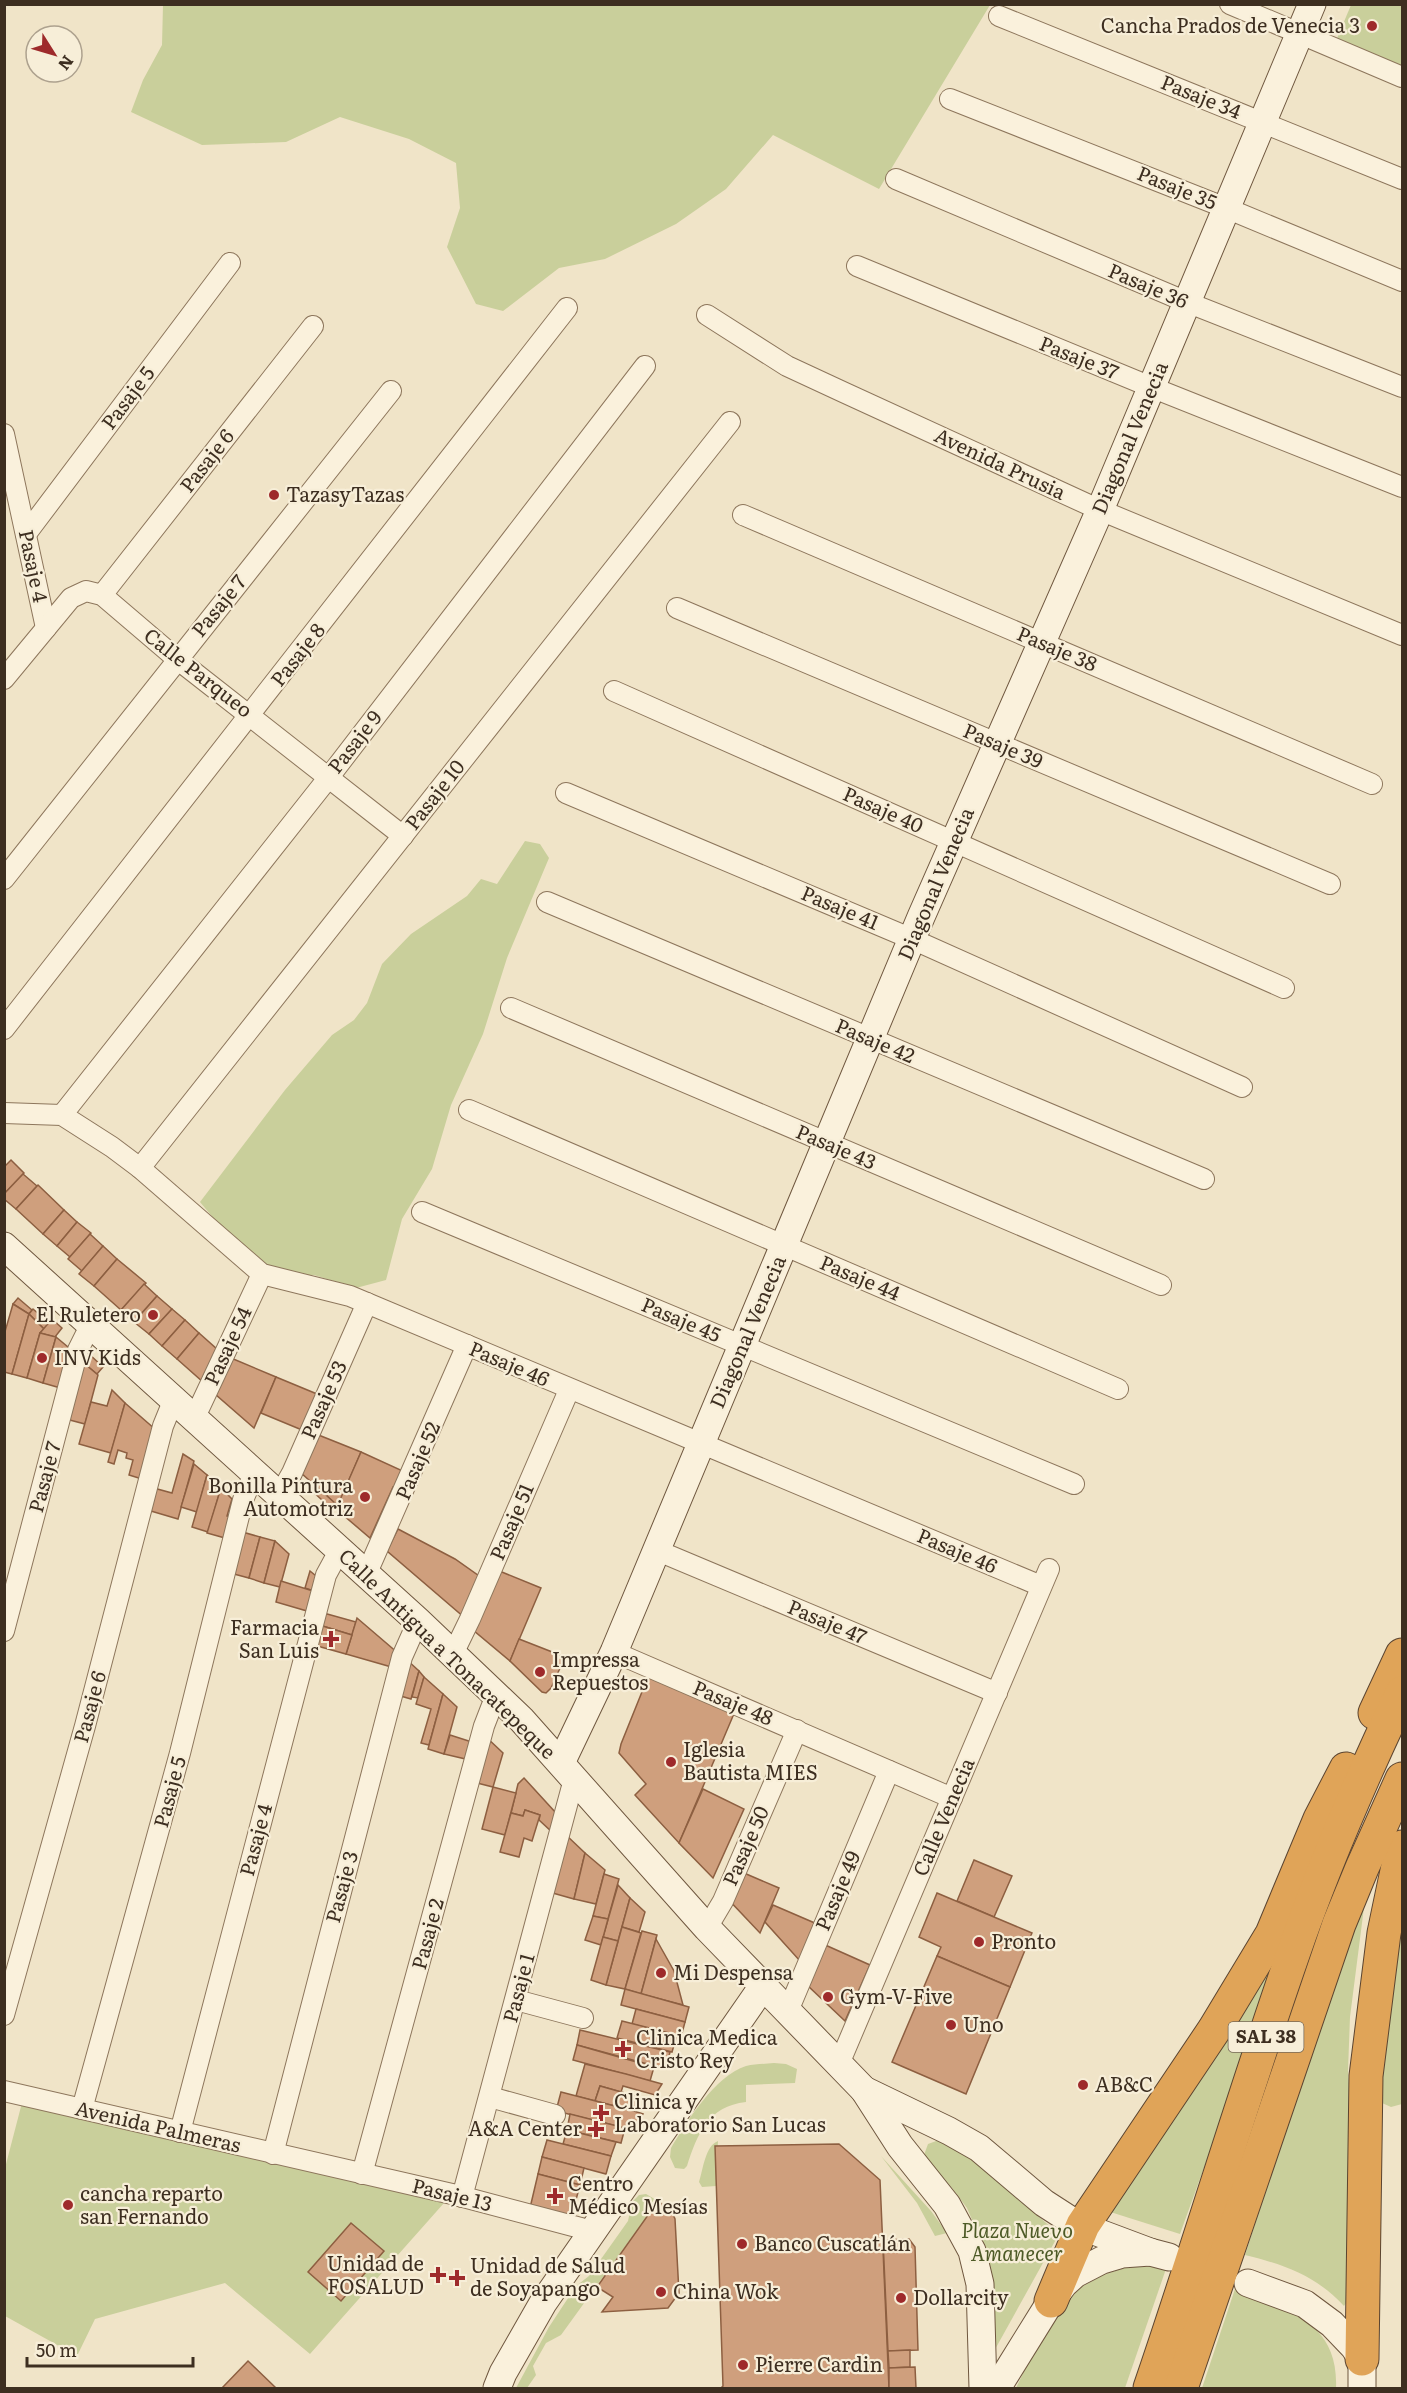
<svg xmlns="http://www.w3.org/2000/svg" width="1407" height="2393" font-family="Literata,serif">
<rect width="100%" height="100%" fill="#f0e4c8"/>
<g fill="#c9cf9b">
<path d="M163 5H990L879 189 773 135 726 189 676 224 605 259 559 268 503 311 476 304 447 247 460 208 456 163 409 139 340 117 286 142 202 145 131 112 143 80 162 45Z"/>
<path d="M1351 5H1402V76L1333 48Z"/>
<path d="M525 841 540 844 549 858 507 958 483 1034 451 1105 432 1169 402 1219 386 1280 356 1288 314 1275H282L253 1259 215 1220 200 1202 285 1090 332 1035 354 1020 367 1003 382 964 411 934 467 896 481 879 497 884Z"/>
<path d="M1368 1876 1350 2017 1348 2071 1353 2134 1348 2300 1344 2306C1315 2275 1285 2265 1245 2255Z"/>
<path d="M1402 1905V2104L1391 2107 1382 2103 1383 2003Z"/>
<path d="M1285 1944 1180 2234 1104 2210Z"/>
<path d="M774 2063 786 2064 797 2069 795 2083 746 2085V2102C708 2106 697 2135 687 2166L684 2169 675 2168 670 2157 671 2148C687 2121 715 2076 746 2066 755 2064 764 2064 774 2063Z"/>
<path d="M24 2095 452 2194 310 2354 225 2283 95 2319 77 2356 5 2316V2168Z"/>
<path d="M939 2140 969 2157 1059 2234 993 2353 985 2250 967 2208 952 2188 927 2163 924 2155 928 2144Z"/>
<path d="M718 2141 716 2186 702 2187 699 2182C703 2170 705 2146 718 2141Z"/>
<path d="M881 2156 931 2211 947 2233 935 2236 917 2203Z"/>
<path d="M646 2194 658 2201 561 2335 546 2343 533 2366 536 2375 527 2388H516L549 2327 576 2286 589 2276 628 2221 632 2202 639 2195Z"/>
<path d="M1137 2264 1167 2266 1125 2388H1016L1039 2340 1074 2291 1103 2275Z"/>
<path d="M1235 2289C1286 2309 1339 2321 1336 2388H1202Z"/>
</g>
<g fill="#cf9f7d" stroke="#8d5f41" stroke-width="1.5">
<path d="M11 1160 24 1173 4 1194V1167Z"/>
<path d="M23 1174 37 1186 16 1209 4 1199V1194Z"/>
<path d="M38 1185 64 1210 43 1234 16 1209Z"/>
<path d="M64 1210 77 1222 57 1246 43 1234Z"/>
<path d="M77 1222 91 1233 70 1257 57 1246Z"/>
<path d="M90 1234 103 1246 82 1271 68 1259Z"/>
<path d="M103 1246 117 1259 94 1286 79 1274Z"/>
<path d="M117 1259 146 1283 121 1310 94 1286Z"/>
<path d="M144 1284 157 1296 134 1322 121 1310Z"/>
<path d="M157 1296 172 1309 149 1334 134 1322Z"/>
<path d="M18 1298 32 1310 29 1314 13 1304Z"/>
<path d="M13 1304 29 1314 12 1374 4 1372V1335Z"/>
<path d="M33 1309 49 1323 44 1329 29 1314Z"/>
<path d="M172 1309 185 1320 162 1346 149 1334Z"/>
<path d="M29 1314 44 1329 40 1333 27 1378 12 1374Z"/>
<path d="M52 1319 62 1328 55 1337 40 1333Z"/>
<path d="M185 1320 199 1333 177 1359 162 1346Z"/>
<path d="M40 1333 56 1337 43 1383 27 1378Z"/>
<path d="M199 1333 218 1350 203 1382 177 1359Z"/>
<path d="M56 1337 74 1352 64 1389 43 1383Z"/>
<path d="M88 1353 103 1367 97 1374 80 1360Z"/>
<path d="M231 1358 276 1377 254 1428 215 1394Z"/>
<path d="M80 1360 98 1375 85 1424 62 1418Z"/>
<path d="M276 1377 317 1394 302 1430 261 1413Z"/>
<path d="M112 1390 125 1403 111 1453 79 1444 91 1402 107 1406Z"/>
<path d="M125 1403 156 1430 142 1479 129 1475 133 1460 126 1458 127 1453 118 1450 114 1464 108 1462Z"/>
<path d="M316 1434 361 1452 338 1506 300 1472Z"/>
<path d="M361 1452 405 1472 397 1489 393 1487 370 1538 336 1509Z"/>
<path d="M183 1454 194 1461 178 1519 144 1509 150 1487 172 1493Z"/>
<path d="M194 1464 207 1475 197 1512 181 1507Z"/>
<path d="M207 1475 221 1488 208 1532 192 1527Z"/>
<path d="M315 1485 338 1506 333 1510 311 1490Z"/>
<path d="M221 1488 232 1499 227 1516 231 1517 225 1538 207 1533Z"/>
<path d="M398 1529 455 1559 482 1578 465 1618 387 1551Z"/>
<path d="M239 1531 260 1537 249 1578 230 1573Z"/>
<path d="M260 1537 275 1541 264 1583 249 1578Z"/>
<path d="M275 1541 289 1554 280 1587 264 1583Z"/>
<path d="M497 1570 541 1588 510 1661 473 1630Z"/>
<path d="M310 1571 321 1580 317 1592 305 1588Z"/>
<path d="M281 1581 313 1591 307 1611 276 1602Z"/>
<path d="M320 1612 356 1622 352 1635 316 1624Z"/>
<path d="M357 1618 399 1654 395 1668 346 1654Z"/>
<path d="M316 1624 352 1635 346 1654 310 1644Z"/>
<path d="M519 1639 565 1657 551 1688 546 1693 542 1692 510 1661Z"/>
<path d="M406 1659 419 1671 411 1699 397 1695Z"/>
<path d="M419 1671 424 1677 418 1698 412 1697Z"/>
<path d="M650 1672 736 1709 679 1843 635 1795 646 1784 619 1753 621 1744Z"/>
<path d="M424 1677 443 1694 429 1745 421 1743 431 1709 416 1704Z"/>
<path d="M443 1694 457 1707 444 1754 428 1749Z"/>
<path d="M450 1735 475 1743 470 1760 444 1754Z"/>
<path d="M485 1736 503 1753 493 1787 473 1782Z"/>
<path d="M524 1778 556 1813 551 1831 539 1820 540 1815 525 1810 523 1816 511 1813 518 1784Z"/>
<path d="M493 1787 516 1793 505 1835 482 1829Z"/>
<path d="M703 1789 744 1809 713 1878 679 1843Z"/>
<path d="M525 1810 540 1815 532 1841 524 1838 519 1857 500 1852 511 1813 523 1816Z"/>
<path d="M565 1834 585 1853 574 1899 549 1892Z"/>
<path d="M585 1853 605 1870 596 1904 574 1899Z"/>
<path d="M974 1860 1012 1876 994 1917 957 1901Z"/>
<path d="M737 1870 779 1888 760 1933 726 1897Z"/>
<path d="M604 1874 619 1879 608 1919 593 1916Z"/>
<path d="M618 1885 630 1898 618 1941 603 1937Z"/>
<path d="M937 1893 1032 1933 1010 1987 937 1956 941 1947 919 1937Z"/>
<path d="M630 1898 645 1912 639 1932 622 1927Z"/>
<path d="M773 1905 817 1924 800 1961 765 1922Z"/>
<path d="M593 1916 608 1919 601 1945 585 1940Z"/>
<path d="M622 1927 641 1933 625 1989 606 1985Z"/>
<path d="M642 1931 657 1935 641 1994 625 1989Z"/>
<path d="M603 1937 618 1941 606 1985 591 1980Z"/>
<path d="M656 1939 674 1971 683 2005 641 1994Z"/>
<path d="M823 1944 870 1965 845 2021 806 1984Z"/>
<path d="M937 1956 1010 1987 966 2094 892 2062Z"/>
<path d="M625 1989 689 2007 685 2022 621 2005Z"/>
<path d="M636 2009 685 2022 681 2037 632 2024Z"/>
<path d="M622 2021 677 2035 672 2052 617 2038Z"/>
<path d="M580 2030 670 2052 666 2069 577 2045Z"/>
<path d="M577 2045 654 2067 650 2081 573 2060Z"/>
<path d="M585 2064 626 2074 662 2084 655 2095 623 2086 621 2092 600 2086 595 2101 576 2096Z"/>
<path d="M600 2086 639 2097 634 2111 595 2101Z"/>
<path d="M561 2092 634 2111 643 2114 633 2130 556 2111Z"/>
<path d="M570 2114 625 2128 621 2143 567 2130Z"/>
<path d="M567 2130 616 2142 611 2156 563 2144Z"/>
<path d="M547 2140 611 2156 606 2174 542 2157Z"/>
<path d="M839 2144 880 2180 889 2388H721L723 2386 715 2146Z"/>
<path d="M542 2157 584 2168 580 2185 538 2174Z"/>
<path d="M538 2174 580 2185 571 2218 530 2208Z"/>
<path d="M658 2201 672 2212 675 2219 679 2293 668 2308 602 2312 613 2297 597 2287Z"/>
<path d="M351 2223 384 2251 341 2301 308 2272Z"/>
<path d="M909 2239 915 2247 918 2350 888 2351 883 2240Z"/>
<path d="M910 2350V2367L889 2368 888 2351Z"/>
<path d="M248 2361 276 2388H222Z"/>
<path d="M915 2367 916 2388H889V2368Z"/>
</g>
<g fill="none" stroke-linecap="round" stroke-linejoin="round">
<defs>
<g id="street">
<path d="M1230 4 1402 77"/>
<path d="M999 16 1402 179"/>
<path d="M950 99 1226 208 1402 281"/>
<path d="M896 179 1189 303 1402 387"/>
<path d="M857 266 1151 387 1402 487"/>
<path d="M707 315 787 366 843 392 1100 510 1402 635"/>
<path d="M4 434 46 628"/>
<path d="M743 515 1372 784"/>
<path d="M26 534 230 263"/>
<path d="M102 595 313 326"/>
<path d="M677 608 1330 884"/>
<path d="M4 679 71 598 86 591 102 595 177 659 403 836"/>
<path d="M614 691 1284 988"/>
<path d="M566 793 912 939 1242 1087"/>
<path d="M4 879 391 391"/>
<path d="M547 902 1204 1179"/>
<path d="M511 1008 1161 1285"/>
<path d="M4 1029 567 308"/>
<path d="M469 1110 1118 1389"/>
<path d="M4 1113 62 1115 112 1147 140 1168 262 1274 350 1296 1041 1586"/>
<path d="M62 1115 329 777 645 366"/>
<path d="M140 1168 730 422"/>
<path d="M422 1212 1074 1484"/>
<path d="M195 1417 262 1274"/>
<path d="M279 1496 292 1473 367 1303"/>
<path d="M656 1550 997 1693"/>
<path d="M366 1575 467 1345"/>
<path d="M4 1631 78 1350 91 1324"/>
<path d="M614 1652 952 1798"/>
<path d="M453 1654 470 1619 569 1390"/>
<path d="M707 1928 723 1901 797 1730"/>
<path d="M516 2000 583 2018"/>
<path d="M788 2011 889 1771"/>
<path d="M4 2015 85 1726 163 1426 174 1399"/>
<path d="M839 2064 1049 1569"/>
<path d="M4 2091 452 2194 592 2231"/>
<path d="M490 2097 555 2115"/>
<path d="M82 2109 180 1753 243 1500 254 1474"/>
<path d="M180 2132 326 1575 339 1551"/>
<path d="M273 2154 402 1657 418 1621"/>
<path d="M362 2174 484 1726 496 1695"/>
<path d="M462 2197 574 1779"/>
</g>
<g id="secondary">
<path d="M4 1246 418 1621 521 1719 707 1928 864 2090 900 2146 947 2205 972 2251 980 2284 983 2388"/>
<path d="M561 1763 614 1652 921 917 1100 510 1312 4"/>
<path d="M864 2090 949 2131 979 2148 1044 2203 1078 2225 1150 2252"/>
<path d="M1248 2283 1305 2304 1332 2324 1354 2347 1362 2359V2388"/>
<path d="M497 2388 503 2373 543 2303 763 1986"/>
<path d="M997 2388 1051 2301 1064 2284 1075 2274 1102 2260 1122 2254 1150 2252 1169 2257"/>
</g>
<g id="highway">
<path d="M1375 1713 1402 1655"/>
<path d="M1051 2301 1083 2225 1214 2030 1272 1934 1320 1819 1346 1769"/>
<path d="M1362 2359 1366 2076 1384 1933 1402 1847"/>
<path d="M1150 2388C1199 2245 1242 2100 1292 1957 1323 1867 1361 1779 1402 1693"/>
<path d="M1181 2388 1339 1924 1362 1868 1402 1779"/>
</g>
</defs>
<use href="#street" stroke="#8d765c" stroke-width="22"/>
<use href="#secondary" stroke="#6f573f" stroke-width="29"/>
<use href="#highway" stroke="#5b4430" stroke-width="35"/>
<use href="#street" stroke="#faf1dc" stroke-width="20"/>
<use href="#secondary" stroke="#faf1dc" stroke-width="27"/>
<use href="#highway" stroke="#e0a458" stroke-width="33"/>
</g>
<g fill="#9e2a2b" stroke="#f7eed8" stroke-width="2">
<circle cx="1372" cy="26" r="6"/>
<circle cx="274" cy="495" r="6"/>
<circle cx="153" cy="1315" r="6"/>
<circle cx="42" cy="1358" r="6"/>
<circle cx="365" cy="1497" r="6"/>
<path d="M328 1630h6v6h6v6h-6v6h-6v-6h-6v-6h6z"/>
<circle cx="540" cy="1672" r="6"/>
<circle cx="671" cy="1762" r="6"/>
<circle cx="979" cy="1942" r="6"/>
<circle cx="661" cy="1973" r="6"/>
<circle cx="828" cy="1997" r="6"/>
<circle cx="951" cy="2025" r="6"/>
<path d="M620 2040h6v6h6v6h-6v6h-6v-6h-6v-6h6z"/>
<circle cx="1083" cy="2085" r="6"/>
<path d="M598 2104h6v6h6v6h-6v6h-6v-6h-6v-6h6z"/>
<path d="M593 2120h6v6h6v6h-6v6h-6v-6h-6v-6h6z"/>
<path d="M552 2187h6v6h6v6h-6v6h-6v-6h-6v-6h6z"/>
<circle cx="68" cy="2205" r="6"/>
<circle cx="742" cy="2244" r="6"/>
<path d="M435 2266h6v6h6v6h-6v6h-6v-6h-6v-6h6z"/>
<path d="M454 2269h6v6h6v6h-6v6h-6v-6h-6v-6h6z"/>
<circle cx="661" cy="2292" r="6"/>
<circle cx="901" cy="2298" r="6"/>
<circle cx="743" cy="2365" r="6"/>
</g>
<g text-anchor="middle" stroke-width="4.5" stroke-linejoin="round" paint-order="stroke">
<rect fill="#f7eed8" stroke="#756857" stroke-width="1.5" x="1228.5" y="2022" width="75" height="30" rx="4.5"/>
<g font-size="18" font-weight="bold" fill="#3d2e20">
<text x="1266" y="2043">SAL 38</text>
</g>
<g font-size="20" fill="#3d2e20" stroke="#f7eed8" text-anchor="start">
<text x="1360" y="33" text-anchor="end">Cancha Prados de Venecia 3</text>
<text x="286" y="502">TazasyTazas</text>
<text x="141" y="1322" text-anchor="end">El Ruletero</text>
<text x="54" y="1365">INV Kids</text>
<text x="353" y="1493" text-anchor="end">Bonilla Pintura<tspan x="353" dy="23">Automotriz</tspan></text>
<text x="319" y="1635" text-anchor="end">Farmacia<tspan x="319" dy="23">San Luis</tspan></text>
<text x="552" y="1667">Impressa<tspan x="552" dy="23">Repuestos</tspan></text>
<text x="683" y="1757">Iglesia<tspan x="683" dy="23">Bautista MIES</tspan></text>
<text x="991" y="1949">Pronto</text>
<text x="673" y="1980">Mi Despensa</text>
<text x="840" y="2004">Gym-V-Five</text>
<text x="963" y="2032">Uno</text>
<text x="636" y="2045">Clinica Medica<tspan x="636" dy="23">Cristo Rey</tspan></text>
<text x="1095" y="2092">AB&amp;C</text>
<text x="614" y="2109">Clinica y<tspan x="614" dy="23">Laboratorio San Lucas</tspan></text>
<text x="582" y="2136" text-anchor="end">A&amp;A Center</text>
<text x="568" y="2191">Centro<tspan x="568" dy="23">Médico Mesías</tspan></text>
<text x="80" y="2201">cancha reparto<tspan x="80" dy="23">san Fernando</tspan></text>
<text x="754" y="2251">Banco Cuscatlán</text>
<text x="424" y="2271" text-anchor="end">Unidad de<tspan x="424" dy="23">FOSALUD</tspan></text>
<text x="470" y="2273">Unidad de Salud<tspan x="470" dy="23">de Soyapango</tspan></text>
<text x="673" y="2299">China Wok</text>
<text x="913" y="2305">Dollarcity</text>
<text x="755" y="2372">Pierre Cardin</text>
</g>
<g font-size="20" fill="#3d2e20" stroke="#f7eed8">
<text transform="translate(1201 97) rotate(22)" y="7">Pasaje 34</text>
<text transform="translate(1177 188) rotate(22)" y="7">Pasaje 35</text>
<text transform="translate(1148 286) rotate(23)" y="7">Pasaje 36</text>
<text transform="translate(1079 358) rotate(22)" y="7">Pasaje 37</text>
<text transform="translate(128 398) rotate(-53)" y="7">Pasaje 5</text>
<text transform="translate(1130 438) rotate(-67)" y="7">Diagonal Venecia</text>
<text transform="translate(207 461) rotate(-52)" y="7">Pasaje 6</text>
<text transform="translate(1000 464) rotate(25)" y="7">Avenida Prusia</text>
<text transform="translate(33 566) rotate(78)" y="7">Pasaje 4</text>
<text transform="translate(219 606) rotate(-51)" y="7">Pasaje 7</text>
<text transform="translate(1057 649) rotate(23)" y="7">Pasaje 38</text>
<text transform="translate(298 655) rotate(-52)" y="7">Pasaje 8</text>
<text transform="translate(198 673) rotate(38)" y="7">Calle Parqueo</text>
<text transform="translate(355 742) rotate(-52)" y="7">Pasaje 9</text>
<text transform="translate(1003 746) rotate(23)" y="7">Pasaje 39</text>
<text transform="translate(435 795) rotate(-52)" y="7">Pasaje 10</text>
<text transform="translate(883 810) rotate(24)" y="7">Pasaje 40</text>
<text transform="translate(936 884) rotate(-67)" y="7">Diagonal Venecia</text>
<text transform="translate(840 908) rotate(23)" y="7">Pasaje 41</text>
<text transform="translate(875 1041) rotate(23)" y="7">Pasaje 42</text>
<text transform="translate(836 1147) rotate(23)" y="7">Pasaje 43</text>
<text transform="translate(860 1278) rotate(23)" y="7">Pasaje 44</text>
<text transform="translate(681 1320) rotate(23)" y="7">Pasaje 45</text>
<text transform="translate(748 1332) rotate(-67)" y="7">Diagonal Venecia</text>
<text transform="translate(228 1346) rotate(-65)" y="7">Pasaje 54</text>
<text transform="translate(509 1364) rotate(23)" y="7">Pasaje 46</text>
<text transform="translate(324 1400) rotate(-66)" y="7">Pasaje 53</text>
<text transform="translate(418 1461) rotate(-67)" y="7">Pasaje 52</text>
<text transform="translate(45 1477) rotate(-75)" y="7">Pasaje 7</text>
<text transform="translate(512 1522) rotate(-67)" y="7">Pasaje 51</text>
<text transform="translate(957 1551) rotate(23)" y="7">Pasaje 46</text>
<text transform="translate(827 1622) rotate(23)" y="7">Pasaje 47</text>
<text transform="translate(447 1654) rotate(44)" y="7">Calle Antigua a Tonacatepeque</text>
<text transform="translate(733 1703) rotate(23)" y="7">Pasaje 48</text>
<text transform="translate(90 1707) rotate(-75)" y="7">Pasaje 6</text>
<text transform="translate(170 1792) rotate(-75)" y="7">Pasaje 5</text>
<text transform="translate(944 1817) rotate(-67)" y="7">Calle Venecia</text>
<text transform="translate(256 1840) rotate(-75)" y="7">Pasaje 4</text>
<text transform="translate(746 1846) rotate(-66)" y="7">Pasaje 50</text>
<text transform="translate(342 1887) rotate(-75)" y="7">Pasaje 3</text>
<text transform="translate(838 1891) rotate(-67)" y="7">Pasaje 49</text>
<text transform="translate(428 1934) rotate(-75)" y="7">Pasaje 2</text>
<text transform="translate(519 1988) rotate(-75)" y="7">Pasaje 1</text>
<text transform="translate(158 2127) rotate(13)" y="7">Avenida Palmeras</text>
<text transform="translate(452 2195) rotate(14)" y="7">Pasaje 13</text>
</g>
<g font-size="20" font-style="italic" fill="#4d5a26" stroke="#f7eed8">
<text x="1017" y="2238">Plaza Nuevo<tspan x="1017" dy="23">Amanecer</tspan></text>
</g>
</g>
<rect width="1407" height="2393" fill="none" stroke="#3d2e20" stroke-width="12"/>
<g transform="translate(54 54) rotate(127)"><circle r="28" fill="#f7eed8" stroke="#ada18e" stroke-width="1.5"/>
<path d="M0-4.5L10 22L0 15L-10 22Z" fill="#9e2a2b"/>
<text y="-9" font-size="16" font-weight="bold" text-anchor="middle" fill="#3d2e20">N</text>
</g>
<path d="M27 2357v9h166v-9" fill="none" stroke="#3d2e20" stroke-width="3"/>
<text x="36" y="2357" font-size="18" fill="#3d2e20" stroke="#f7eed8" stroke-width="4.5" paint-order="stroke">50 m</text>
</svg>
